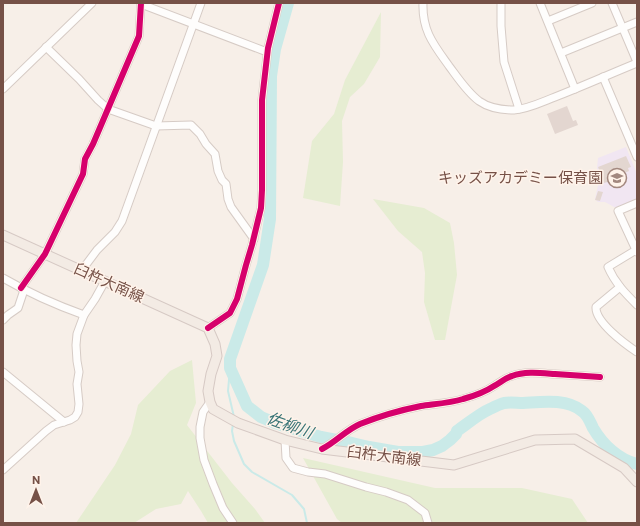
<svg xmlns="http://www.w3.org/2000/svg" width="640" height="526" font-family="Commissioner,'Noto Sans JP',sans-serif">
<rect width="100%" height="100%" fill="#f7efe8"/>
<path fill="#f1e6f2" d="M626 147 637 174V200L616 208 605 202H598L595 199 599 181 597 168 598 158Z"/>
<g fill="#e6edd2">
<path d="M381 12 380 57 364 84 350 97 342 121 343 162 340 206 303 198 312 141 334 114 345 80Z"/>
<path d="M373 199 424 208 450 223 454 243 457 275 445 340H435L424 302 425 273 422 252 398 231Z"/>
<path d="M192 360 196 403 187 425 232 483 255 509 265 523H208L201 511 188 491 181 504 156 509 134 523H76L115 465 131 434 138 405 170 371Z"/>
<path d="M303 458 435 488H522L572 499 588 523H342L337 519Z"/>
</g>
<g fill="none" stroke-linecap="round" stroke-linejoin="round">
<g stroke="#caeae8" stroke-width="2">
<path d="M230 368 228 391 234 417"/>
<path d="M233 424 232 431 234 441 244 464 252 472 292 495 304 509 307 523"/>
</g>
<path stroke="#caeae8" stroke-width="12" d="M288 3 275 49 271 76 270 219 263 265 230 359V368L247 406 261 417 275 423 321 437 352 443 369 447 398 452H423L433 450 442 446 450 440 456 434 457 431C467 424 480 413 490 409 494 407 500 404 504 403 510 402 517 403 523 403 541 402 566 398 582 411 588 415 590 422 593 428 603 445 619 460 637 464"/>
</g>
<g fill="#e3d6d0">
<path d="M567 106 573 121 576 120 578 125 555 134 547 114Z"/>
<path d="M626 156 631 167 628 168 629 171 613 178 614 180 604 183 598 167Z"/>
<path d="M598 191 603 192 600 201 595 200Z"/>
</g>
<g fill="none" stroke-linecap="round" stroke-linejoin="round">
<defs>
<g id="minor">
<path d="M423 3C422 31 434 45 449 66 458 78 467 92 479 101 489 108 503 110 514 110 528 109 542 102 555 97 583 86 610 74 637 63"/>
<path d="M501 3V26L504 62 519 109"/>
<path d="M540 3 575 89"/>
<path d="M612 3 637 62"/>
<path d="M141 4 267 52"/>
<path d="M548 21 592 3"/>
<path d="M46 47 79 79 98 100 108 109 156 126 191 125 200 134 206 144 215 154 218 171 222 180 226 184 228 199 231 207 254 239"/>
<path d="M561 53 637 22"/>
<path d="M603 77 637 157"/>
<path d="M3 89 92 3"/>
<path d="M637 203 618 211 637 252"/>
<path d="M636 250 608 267C615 283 625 293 637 305"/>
<path d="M82 270 97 250 115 232 122 221 201 3"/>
<path d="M3 278C29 293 56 305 84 315"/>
<path d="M620 287 596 307C595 322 625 344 637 352"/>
<path d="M21 288 45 254 83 174 85 159 93 144 139 36 141 3"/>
<path d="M3 320 8 315 18 308 24 290"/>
<path d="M208 328 230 313 237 299 246 265 252 245 261 208 262 190V100L268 48 279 3"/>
<path d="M3 372 64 422"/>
<path d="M210 402 203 412 200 427V438L204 460 213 484 223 508 233 523"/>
<path d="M285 440 286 458 293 468 308 472 325 474 366 487 386 492 408 500 425 513 428 523"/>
<path d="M322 449C336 442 346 430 360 424 380 416 401 410 421 406 435 404 450 403 463 399 474 396 485 392 494 386 500 382 505 378 512 376 525 371 541 373 555 374 570 375 585 376 600 377"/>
<path d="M3 470 46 431 54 425 70 420 75 417 78 412 79 404 77 384 79 372 77 361 76 345 77 334 84 315 95 299 105 281"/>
</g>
<path id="major" d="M3 235 208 328 215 344 217 356 211 374 208 391 210 402 213 409 238 423 285 440 322 449 454 465 535 440 575 439 624 468 637 482"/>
</defs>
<use href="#minor" stroke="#d6cbc5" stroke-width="9"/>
<use href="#major" stroke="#d6c9c4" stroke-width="11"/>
<use href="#minor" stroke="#fefdfc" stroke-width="7"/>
<use href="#major" stroke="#f3ebe4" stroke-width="9"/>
<defs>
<g id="cycleway">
<path d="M21 288 45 254 83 174 85 159 93 144 139 36 141 3"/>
<path d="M208 328 230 313 237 299 246 265 252 245 261 208 262 190V100L268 48 279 3"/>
<path d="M322 449C336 442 346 430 360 424 380 416 401 410 421 406 435 404 450 403 463 399 474 396 485 392 494 386 500 383 505 378 512 376 525 371 541 373 555 374 570 375 585 376 600 377"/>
</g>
</defs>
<use href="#cycleway" stroke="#fff3ea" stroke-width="8"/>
<use href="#cycleway" stroke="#d6006c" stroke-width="6"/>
</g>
<defs>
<symbol id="school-ring" viewBox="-11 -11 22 22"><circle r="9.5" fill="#fff3ea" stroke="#a3887f" stroke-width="1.5"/><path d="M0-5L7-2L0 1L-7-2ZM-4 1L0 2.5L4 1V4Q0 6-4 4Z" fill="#a3887f"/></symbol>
</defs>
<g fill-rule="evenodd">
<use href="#school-ring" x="606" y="167" width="22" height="22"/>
</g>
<g text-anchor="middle" stroke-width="3" stroke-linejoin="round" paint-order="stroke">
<g font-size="15" fill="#765147" stroke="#fff3ea" text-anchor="end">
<text x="603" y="183">キッズアカデミー保育園</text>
</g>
<g font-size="15" fill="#765147" stroke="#fff3ea">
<text transform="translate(109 283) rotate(24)" y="5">臼杵大南線</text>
<text transform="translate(384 456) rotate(7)" y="5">臼杵大南線</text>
</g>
<g font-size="16" font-style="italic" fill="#387476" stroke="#fff3ea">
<text transform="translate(290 425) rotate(20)" y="6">佐柳川</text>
</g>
</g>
<rect width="640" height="526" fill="none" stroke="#765147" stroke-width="8"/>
<g transform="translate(36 490)" stroke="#fff3ea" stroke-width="3" paint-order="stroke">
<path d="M0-3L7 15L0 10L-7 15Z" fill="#765147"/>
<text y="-6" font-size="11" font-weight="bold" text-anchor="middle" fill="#765147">N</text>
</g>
</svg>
